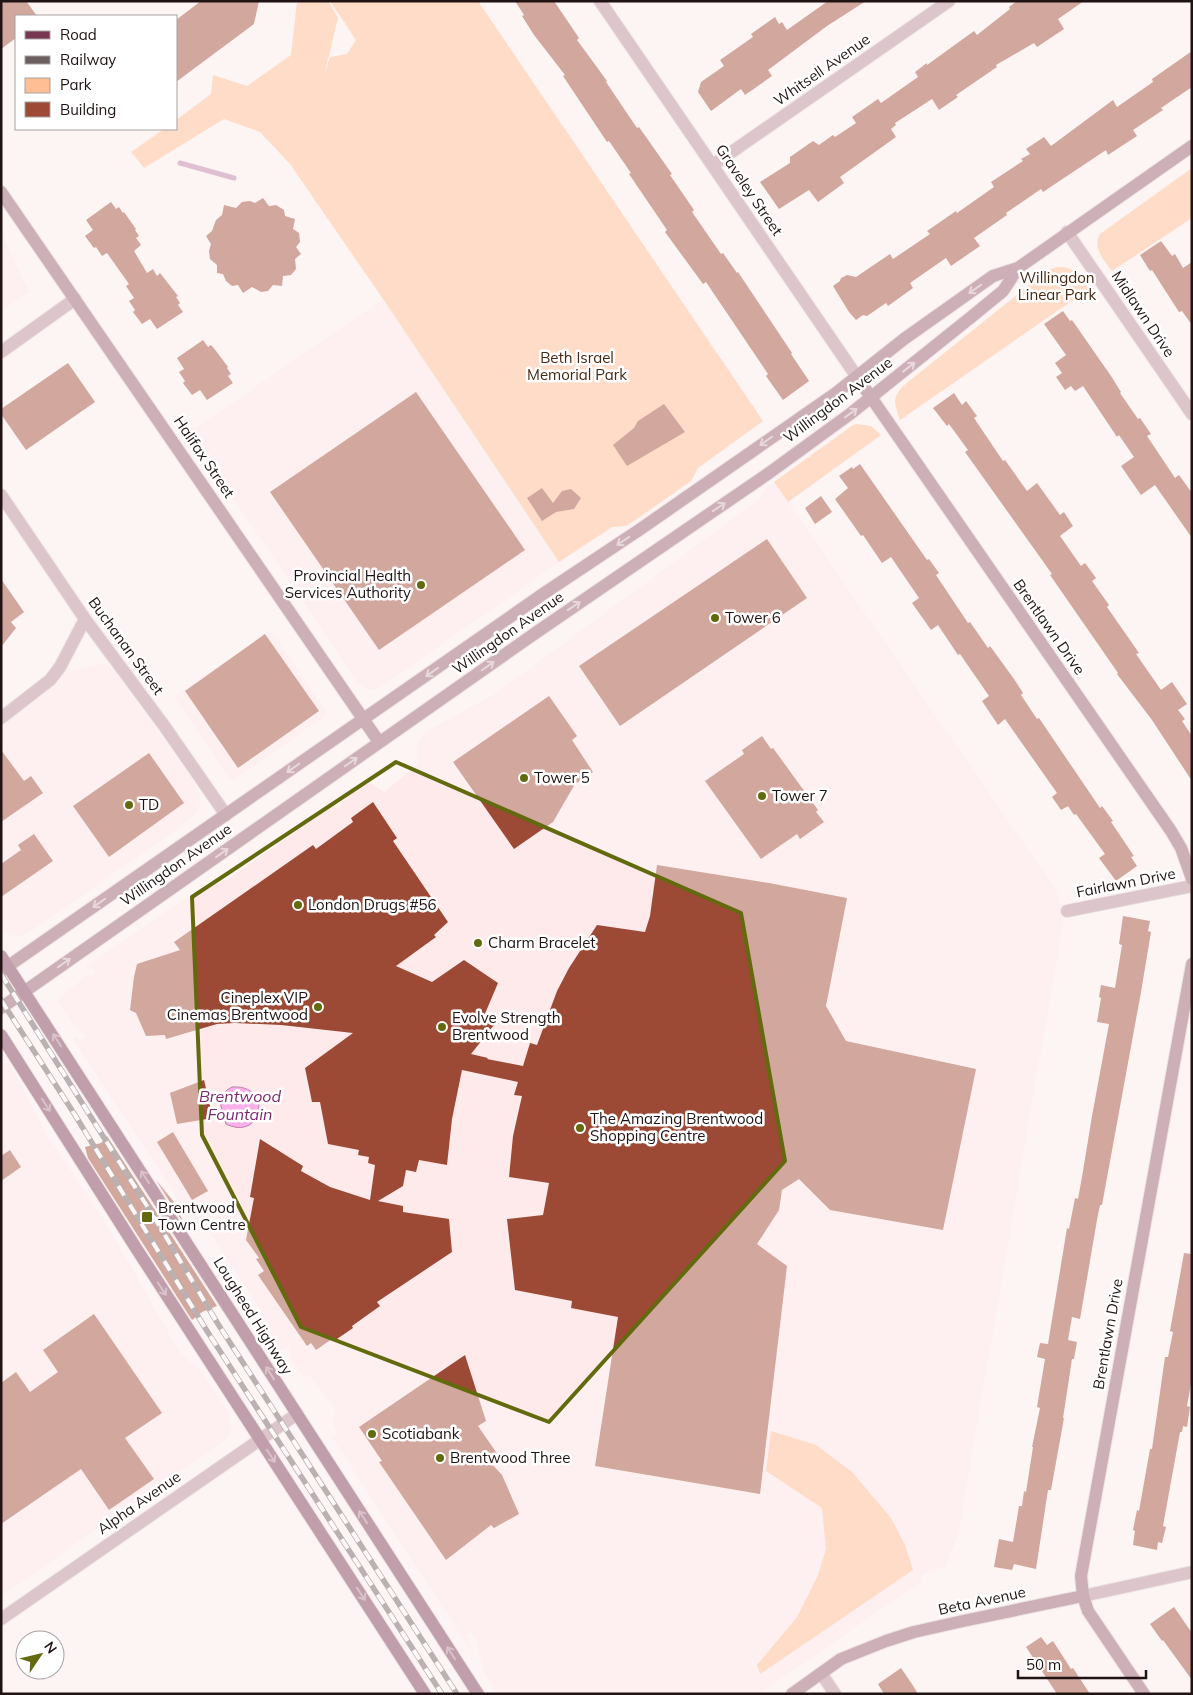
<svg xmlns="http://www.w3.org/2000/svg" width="1193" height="1695" font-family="Mulish,sans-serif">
<rect width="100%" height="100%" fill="#fdf4f4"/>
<g fill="#ffeaeb">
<path d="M1 233 29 292 1 311Z"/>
<path d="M383 299 559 562 379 688 371 690H367L359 684 189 433Z"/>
<path d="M774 482 1056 890 1064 916 958 1535 945 1567 923 1574 920 1582 916 1585 759 1694H497L483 1671 477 1641 471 1632 466 1635 470 1646 469 1648 332 1437 338 1433 332 1421 336 1411 311 1376H303L299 1372 291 1361 289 1347 282 1350V1356L280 1357 260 1309 208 1230 189 1216 73 1038 76 1037 81 1041 86 1037 75 1026 59 1003V998L85 977 96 974 93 968 86 967 186 898 230 878 313 819 332 796 334 798 331 803 338 808 349 795 363 785 371 783 384 792 419 764 417 750 419 742 424 733 495 694 761 498 765 489Z"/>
<path d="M271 630 326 712 325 716 232 781 174 697Z"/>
<path d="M99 663 107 664 115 672 195 784 200 797 199 808 188 821 28 933 18 936 10 935 1 930V718L60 667 77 670Z"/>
<path d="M1 1054 15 1074 47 1135 104 1220 180 1353 203 1374 228 1412 231 1427 230 1433 223 1441 1 1596Z"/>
</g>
<g fill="#ffbe93">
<path d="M297 1H328L338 18 324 76 330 57 347 54 356 40 330 1H478L763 421 698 468 691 481 637 519 626 526 612 527 559 562 383 299 290 164 260 132 224 119 144 168 131 152 164 129H176V120L211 94 213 75 247 86 291 55Z"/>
<path d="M1192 168V218L1112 271C1104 260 1092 248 1100 234Z"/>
<path d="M1057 267C1074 266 1080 275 1089 289L900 420C895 405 891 399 903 386L1048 270Z"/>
<path d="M857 424 871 426 881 435 788 502 774 482 853 425Z"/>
<path d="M771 1431 816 1445 852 1472 891 1518 905 1545 913 1570 760 1674 757 1665 797 1617 818 1575 826 1549 822 1508 766 1471Z"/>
</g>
<path fill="#f9afe8" stroke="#b880a8" d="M232 1087C274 1084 263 1142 226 1124L219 1099 227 1090Z"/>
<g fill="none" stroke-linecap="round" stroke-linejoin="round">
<path stroke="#b880a8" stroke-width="5" d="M180 163 234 178"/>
</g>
<g fill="#9c4a36">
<path d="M1 1H26L37 16H16V38L1 49Z"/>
<path d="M201 1H259L254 24 176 82V20Z"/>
<path d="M515 1H554L579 38 577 40 599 70 607 81 606 82 637 128 639 127 672 174 670 175 694 210 692 212 721 254 723 253 737 273 738 272 792 353 791 354 809 381 783 400 766 376 768 374 706 282 703 284 665 232 667 230 629 174 631 173 609 141 607 142 563 76 565 75 534 35 522 16 524 15Z"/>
<path d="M828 1H866L827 26 768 70 772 76 745 95 741 89 711 111 698 92 701 82 724 66 720 60 753 37 751 34 775 17 779 24 782 22 787 30Z"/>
<path d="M1017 1H1084L1058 19 1064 29 1037 47 1034 43 996 65 997 67 956 95 958 97 939 110 932 99 895 123 896 125 891 129 896 137 840 177 844 183 818 202 809 190 779 209 760 182 790 163V157L813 141 819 145 833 135 835 137 856 123 852 117 878 99 881 103 918 77 915 72 927 63V65L974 31 977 35 1010 9 1009 7Z"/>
<path d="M1192 51V87L1161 108 1163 110 1133 130 1137 136 1108 155 1106 150 1043 192 1041 189 1006 213 1007 215 974 238 980 246 951 266 946 258 910 283 913 288 888 306 886 303 867 316 863 315 856 320 849 312 833 286 840 281 841 278 847 275 856 277 890 254 893 259 930 234 927 231 956 211 957 213 994 187 991 182 1023 161 1021 159 1030 154 1026 149 1044 137 1051 146 1113 100 1117 107 1153 82 1152 79Z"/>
<path d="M263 198 269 206 276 205 284 210 285 216 295 219 293 229 299 233 300 242 296 247 301 254 295 259 296 269 291 275 283 276 282 286 273 285 268 291 261 292 252 287 243 293 238 285 232 286 226 281 223 274 217 273V265L210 259 209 251 211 244 206 236 212 231 216 220 222 215 224 205 236 208 242 202 250 201 255 203Z"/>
<path d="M111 202 116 209 119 207 123 213 124 212 136 229 135 230 139 236 136 238 141 245 134 251 147 273 153 269 157 276 160 273 178 296 176 297 180 303 178 305 183 312 157 329 150 319 142 324 133 312 135 310 129 301 134 298 126 286 129 284 107 253 102 256 96 247 94 248 85 236 93 230 86 220Z"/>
<path d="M1161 241 1172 256 1175 254 1183 268 1192 262V325L1182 311 1179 312 1152 270 1150 271 1140 255Z"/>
<path d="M1063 311 1070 321 1072 320 1111 376 1121 392 1120 393 1138 419 1140 418 1151 434 1147 436 1175 478 1179 475 1192 493V538L1155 485 1141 495 1121 466 1134 457 1119 435 1117 437 1083 386 1075 391 1071 386 1065 390 1056 377 1062 373 1055 363 1066 355 1044 324Z"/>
<path d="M203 340 208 347 211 345 216 351 228 367 227 368 231 374 228 376 233 383 207 400 200 390 192 395 183 383 185 381 179 372 184 369 177 358Z"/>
<path d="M68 363 95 402 26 450 1 414V409Z"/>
<path d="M416 392 525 550 379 650 270 492Z"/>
<path d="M954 393 962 405 966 401 977 416 974 418 1003 461 1005 460 1027 491 1037 483 1060 515 1064 512 1073 526 1060 536 1081 566 1085 563 1096 578 1092 581 1109 605 1107 607 1139 653 1136 654 1161 690 1172 682 1187 704 1178 710 1185 719 1182 721 1192 736V781L1152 720 1117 674 1118 673 1050 575 1052 574 965 452 968 450 949 424 947 426 933 408Z"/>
<path d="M664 404 685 432 627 466 613 445 634 428 638 421Z"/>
<path d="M860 464 927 560 929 559 939 573 936 575 968 623 970 622 988 648 990 646 1014 679 1023 693 1021 695 1037 719 1039 718 1100 808 1102 806 1113 821 1111 822 1134 856 1131 857 1137 866 1116 881 1099 858 1105 854 1076 814 1074 815 1068 806 1061 810 1052 797 1057 793 1005 719 998 725 982 701 989 696 960 654 958 655 938 625 931 630 912 603 919 598 891 557 882 563 863 535 861 536 835 499 848 488 839 476 852 467 853 469Z"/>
<path d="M542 488 553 503 562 491 571 489 581 498 574 509 556 512 542 521 527 498Z"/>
<path d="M821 496 832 512 815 524 805 508Z"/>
<path d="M767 539 807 598 620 726 579 666Z"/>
<path d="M1 579 24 612 11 622 16 628 1 647Z"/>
<path d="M265 634 319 711 238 768 185 691Z"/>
<path d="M549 696 577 736 572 740 593 772 575 784 553 822 514 849 453 762Z"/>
<path d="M762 736 771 749 773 748 818 810 816 812 824 822 800 839 797 834 761 859 705 781 744 754 742 750Z"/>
<path d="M1 750 24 781 31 776 43 793 1 822Z"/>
<path d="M149 753 184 803 109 857 73 806Z"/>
<path d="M373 802 397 838 393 841 448 922 434 935 436 937 396 966 432 982 464 960 498 983 484 1016 494 1025 471 1054 488 1058 487 1059 523 1066 530 1043 537 1045 557 991 569 968 597 925 645 932 650 916 657 865 769 883 847 898 826 1006 846 1041 976 1069 943 1230 830 1210 799 1179 782 1190 779 1210 757 1244 787 1266 760 1494 595 1466 618 1317 571 1308 572 1301 515 1290 507 1219 543 1215 549 1183 509 1177 513 1136 522 1096 514 1095 518 1082 462 1070 452 1119 447 1165 419 1160 416 1172 406 1170 403 1186 378 1201 403 1206V1212L449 1219 452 1252 377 1302 380 1306 352 1326 353 1328 334 1341 332 1339 316 1350 311 1343 307 1346 258 1275 264 1271 256 1259 259 1258 246 1240 254 1198 250 1197 260 1139 303 1166 301 1171 330 1187 370 1200 375 1165 368 1163 369 1157 358 1155 359 1150 328 1144 320 1102H312L305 1068 353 1033 281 1025 235 1023 217 1024 166 1039 165 1035 146 1036 136 1013 130 1010 134 977 137 964 180 950 174 942 313 845 316 849 353 822 351 818Z"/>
<path d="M34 834 53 861 1 897V864L21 850 18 845Z"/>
<path d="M1123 916 1150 921 1148 931 1151 932 1141 992 1102 1205H1100L1097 1220 1080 1319 1072 1317 1068 1340 1077 1342 1074 1359H1072L1063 1418H1064L1051 1490H1048L1036 1569 1014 1564 1012 1570 994 1567 999 1539 1013 1542 1019 1506H1022L1024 1491 1026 1492 1033 1447H1032L1040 1408 1037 1407 1045 1359 1037 1357 1040 1343 1048 1344 1067 1228 1069 1229 1075 1198 1078 1199 1083 1171 1092 1116 1109 1024 1097 1022 1101 998 1099 997 1101 985 1115 988 1122 945 1119 944Z"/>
<path d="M204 1080 213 1118 177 1124 170 1093Z"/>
<path d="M173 1132 208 1191 192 1200 157 1142Z"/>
<path d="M107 1136 217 1306 202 1312 192 1320 88 1158 85 1147 101 1143Z"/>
<path d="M10 1150 21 1167 1 1181V1156Z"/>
<path d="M156 1180 178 1207 176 1208 189 1232Z"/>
<path d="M1184 1253 1192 1254V1378L1187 1406 1190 1407 1187 1427 1183 1426 1182 1432H1180L1163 1526 1166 1527 1162 1543 1158 1542 1157 1550 1133 1545 1135 1531 1133 1530 1137 1510 1139 1511 1150 1449H1152L1165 1357H1168L1173 1332 1170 1331Z"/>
<path d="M94 1314 162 1413 125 1438 154 1479 109 1510 81 1469 1 1524V1383L16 1372 30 1392 58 1372 43 1350Z"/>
<path d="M465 1355 486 1421 478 1426 498 1455 489 1461 502 1475 519 1514 494 1528 491 1525 446 1560 379 1462 382 1461 359 1427Z"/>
<path d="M1174 1607 1192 1633V1680L1163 1640 1162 1641 1150 1624Z"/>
<path d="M1041 1637 1047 1645 1053 1641 1071 1669 1073 1668 1090 1694H1057L1026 1647Z"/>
<path d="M901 1668 912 1684 918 1694H884L878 1684Z"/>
</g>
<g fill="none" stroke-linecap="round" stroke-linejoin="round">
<defs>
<g id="street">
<path d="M600 1 857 377"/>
<path d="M713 165 949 1"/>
<path d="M1067 232 1192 414"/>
<path d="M1 352 75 299"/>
<path d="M1 495 85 619 165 727 226 815"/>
<path d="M1 718 50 680 60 667 85 619"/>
<path d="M1067 911 1192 886"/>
<path d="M1083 1596 1192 1572"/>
<path d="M1 1619 297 1414"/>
<path d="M821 1673 835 1694"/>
</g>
<g id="secondary">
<path d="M1 192 379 742"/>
<path d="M857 377 1171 831 1181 848 1192 879"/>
<path d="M1 971 543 594 642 528 836 393 904 339 993 276 1018 268 1192 146"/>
<path d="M1 1008 534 634 769 473 850 414 970 318 1003 291 1018 268"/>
<path d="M792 1694 841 1659 886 1641 914 1632 963 1621 1083 1596"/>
<path d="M1144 1694 1088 1611 1083 1596 1081 1576 1192 964"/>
</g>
<g id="primary">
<path d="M1 956 478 1694"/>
<path d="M1 1035 136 1248 425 1694"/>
</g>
</defs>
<use href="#street" stroke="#dad0d0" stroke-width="14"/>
<use href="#secondary" stroke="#dad0d0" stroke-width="14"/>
<use href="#primary" stroke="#dad0d0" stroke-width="14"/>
<use href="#street" stroke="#b58d9b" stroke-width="12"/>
<use href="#secondary" stroke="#925b70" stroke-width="12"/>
<use href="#primary" stroke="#773652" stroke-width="12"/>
<defs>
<g id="rail">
<path d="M1 974 157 1222 218 1324 457 1694"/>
<path d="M1 1000 75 1115 207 1331 442 1694"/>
</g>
</defs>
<use href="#rail" stroke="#6b5f60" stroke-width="5.5"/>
<use href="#rail" stroke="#fff" stroke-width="4" stroke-dasharray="11" stroke-linecap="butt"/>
</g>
<defs><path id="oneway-shaft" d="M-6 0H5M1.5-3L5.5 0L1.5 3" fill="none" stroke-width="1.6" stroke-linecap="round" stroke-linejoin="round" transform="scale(1.25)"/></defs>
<g stroke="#ceb5bf">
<use href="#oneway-shaft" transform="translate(975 289) rotate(145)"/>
<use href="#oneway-shaft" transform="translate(909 367) rotate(-38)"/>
<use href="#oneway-shaft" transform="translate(851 413) rotate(-36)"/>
<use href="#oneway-shaft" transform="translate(766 441) rotate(145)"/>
<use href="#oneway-shaft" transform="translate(719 507) rotate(-34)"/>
<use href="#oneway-shaft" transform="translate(623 541) rotate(146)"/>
<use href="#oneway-shaft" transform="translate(574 606) rotate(-34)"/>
<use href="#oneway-shaft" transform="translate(488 666) rotate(-35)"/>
<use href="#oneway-shaft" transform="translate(432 672) rotate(145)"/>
<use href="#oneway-shaft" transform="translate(351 762) rotate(-35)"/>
<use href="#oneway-shaft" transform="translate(293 768) rotate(145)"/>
<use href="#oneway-shaft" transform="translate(222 853) rotate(-35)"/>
<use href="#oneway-shaft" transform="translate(99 903) rotate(145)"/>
<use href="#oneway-shaft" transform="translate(64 963) rotate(-35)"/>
</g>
<g stroke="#ad8697">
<use href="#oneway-shaft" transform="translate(57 1040) rotate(-123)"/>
<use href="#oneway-shaft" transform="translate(46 1105) rotate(57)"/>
<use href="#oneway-shaft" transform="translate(145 1177) rotate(-123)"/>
<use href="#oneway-shaft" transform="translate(162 1289) rotate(57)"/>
<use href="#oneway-shaft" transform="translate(270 1373) rotate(-122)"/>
<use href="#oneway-shaft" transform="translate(271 1456) rotate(57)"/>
<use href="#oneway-shaft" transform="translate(363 1517) rotate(-123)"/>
<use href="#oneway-shaft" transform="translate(361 1594) rotate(57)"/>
<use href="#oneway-shaft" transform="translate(451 1653) rotate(-123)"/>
</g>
<path d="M0 0H1193V1695H0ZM396 762 741 913 785 1161 549 1422 301 1327 202 1135 192 897Z" fill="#fdf4f4" fill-opacity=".55" fill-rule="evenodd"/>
<path fill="none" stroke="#626a0d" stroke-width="4" stroke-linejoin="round" d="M396 762 741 913 785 1161 549 1422 301 1327 202 1135 192 897Z"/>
<g fill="#626a0d" stroke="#fff" stroke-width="2">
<circle cx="421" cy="585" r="5"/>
<circle cx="715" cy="618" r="5"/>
<circle cx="524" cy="778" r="5"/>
<circle cx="762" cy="796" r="5"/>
<circle cx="129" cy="805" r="5"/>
<circle cx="298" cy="905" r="5"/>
<circle cx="478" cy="943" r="5"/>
<circle cx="318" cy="1007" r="5"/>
<circle cx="442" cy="1027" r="5"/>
<circle cx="580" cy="1128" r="5"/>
<rect x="141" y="1211" width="12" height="12" rx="2.5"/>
<circle cx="372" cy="1434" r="5"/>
<circle cx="440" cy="1458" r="5"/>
</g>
<g text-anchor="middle" stroke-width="5" stroke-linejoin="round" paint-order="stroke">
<g font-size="15" fill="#211314" stroke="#fff">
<text transform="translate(822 70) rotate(-35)" y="5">Whitsell Avenue</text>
<text transform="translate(749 190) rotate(56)" y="5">Graveley Street</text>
<text transform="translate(1143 314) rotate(56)" y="5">Midlawn Drive</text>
<text transform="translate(838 400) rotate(-37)" y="5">Willingdon Avenue</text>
<text transform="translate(204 457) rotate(56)" y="5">Halifax Street</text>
<text transform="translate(1049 627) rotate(55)" y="5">Brentlawn Drive</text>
<text transform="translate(508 633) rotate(-35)" y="5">Willingdon Avenue</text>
<text transform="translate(126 646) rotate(54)" y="5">Buchanan Street</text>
<text transform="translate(176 865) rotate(-35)" y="5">Willingdon Avenue</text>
<text transform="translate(1126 883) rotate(-11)" y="5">Fairlawn Drive</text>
<text transform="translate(253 1316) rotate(58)" y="5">Lougheed Highway</text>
<text transform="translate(1108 1334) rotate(-80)" y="5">Brentlawn Drive</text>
<text transform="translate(139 1503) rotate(-35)" y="5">Alpha Avenue</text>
<text transform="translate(982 1601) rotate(-12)" y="5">Beta Avenue</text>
</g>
<g font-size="15" fill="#472812" stroke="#fff">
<text x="1057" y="283">Willingdon<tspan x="1057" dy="17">Linear Park</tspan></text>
<text x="577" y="363">Beth Israel<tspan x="577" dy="17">Memorial Park</tspan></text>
</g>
<g font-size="15" fill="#211314" stroke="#fff" text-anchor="start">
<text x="411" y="581" text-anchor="end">Provincial Health<tspan x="411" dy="17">Services Authority</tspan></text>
<text x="725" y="623">Tower 6</text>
<text x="534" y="783">Tower 5</text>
<text x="772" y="801">Tower 7</text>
<text x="139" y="810">TD</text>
<text x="308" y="910">London Drugs #56</text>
<text x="488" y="948">Charm Bracelet</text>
<text x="308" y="1003" text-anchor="end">Cineplex VIP<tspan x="308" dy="17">Cinemas Brentwood</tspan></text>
<text x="452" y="1023">Evolve Strength<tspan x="452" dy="17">Brentwood</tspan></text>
<text x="590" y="1124">The Amazing Brentwood<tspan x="590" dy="17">Shopping Centre</tspan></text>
<text x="158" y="1213">Brentwood<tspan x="158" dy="17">Town Centre</tspan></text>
<text x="382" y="1439">Scotiabank</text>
<text x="450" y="1463">Brentwood Three</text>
</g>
<g font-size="16" font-style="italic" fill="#7c276e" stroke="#fff">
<text x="240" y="1102">Brentwood<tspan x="240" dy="18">Fountain</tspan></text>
</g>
</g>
<rect width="1193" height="1695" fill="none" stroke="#211314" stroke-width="5"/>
<rect x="15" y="15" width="162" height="115" fill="#ffffff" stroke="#a6a1a1"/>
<rect x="25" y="31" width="25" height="8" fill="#773652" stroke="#a6a1a1"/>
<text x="60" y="40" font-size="15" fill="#211314">Road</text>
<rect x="25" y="56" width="25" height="8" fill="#6b5f60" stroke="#a6a1a1"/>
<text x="60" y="65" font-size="15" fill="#211314">Railway</text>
<rect x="25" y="78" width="25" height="15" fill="#ffbe93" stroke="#a6a1a1"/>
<text x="60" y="90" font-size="15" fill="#211314">Park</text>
<rect x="25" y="102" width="25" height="15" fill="#9c4a36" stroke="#a6a1a1"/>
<text x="60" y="115" font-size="15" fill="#211314">Building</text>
<g transform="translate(40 1655) rotate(55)"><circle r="24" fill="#ffffff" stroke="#a6a1a1"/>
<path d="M0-4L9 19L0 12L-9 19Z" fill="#626a0d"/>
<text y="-8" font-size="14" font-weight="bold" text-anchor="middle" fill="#211314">N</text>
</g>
<path d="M1018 1670v8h128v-8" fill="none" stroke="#211314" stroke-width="2.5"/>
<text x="1026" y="1670" font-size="15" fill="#211314" stroke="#ffffff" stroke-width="4" paint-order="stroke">50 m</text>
</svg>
